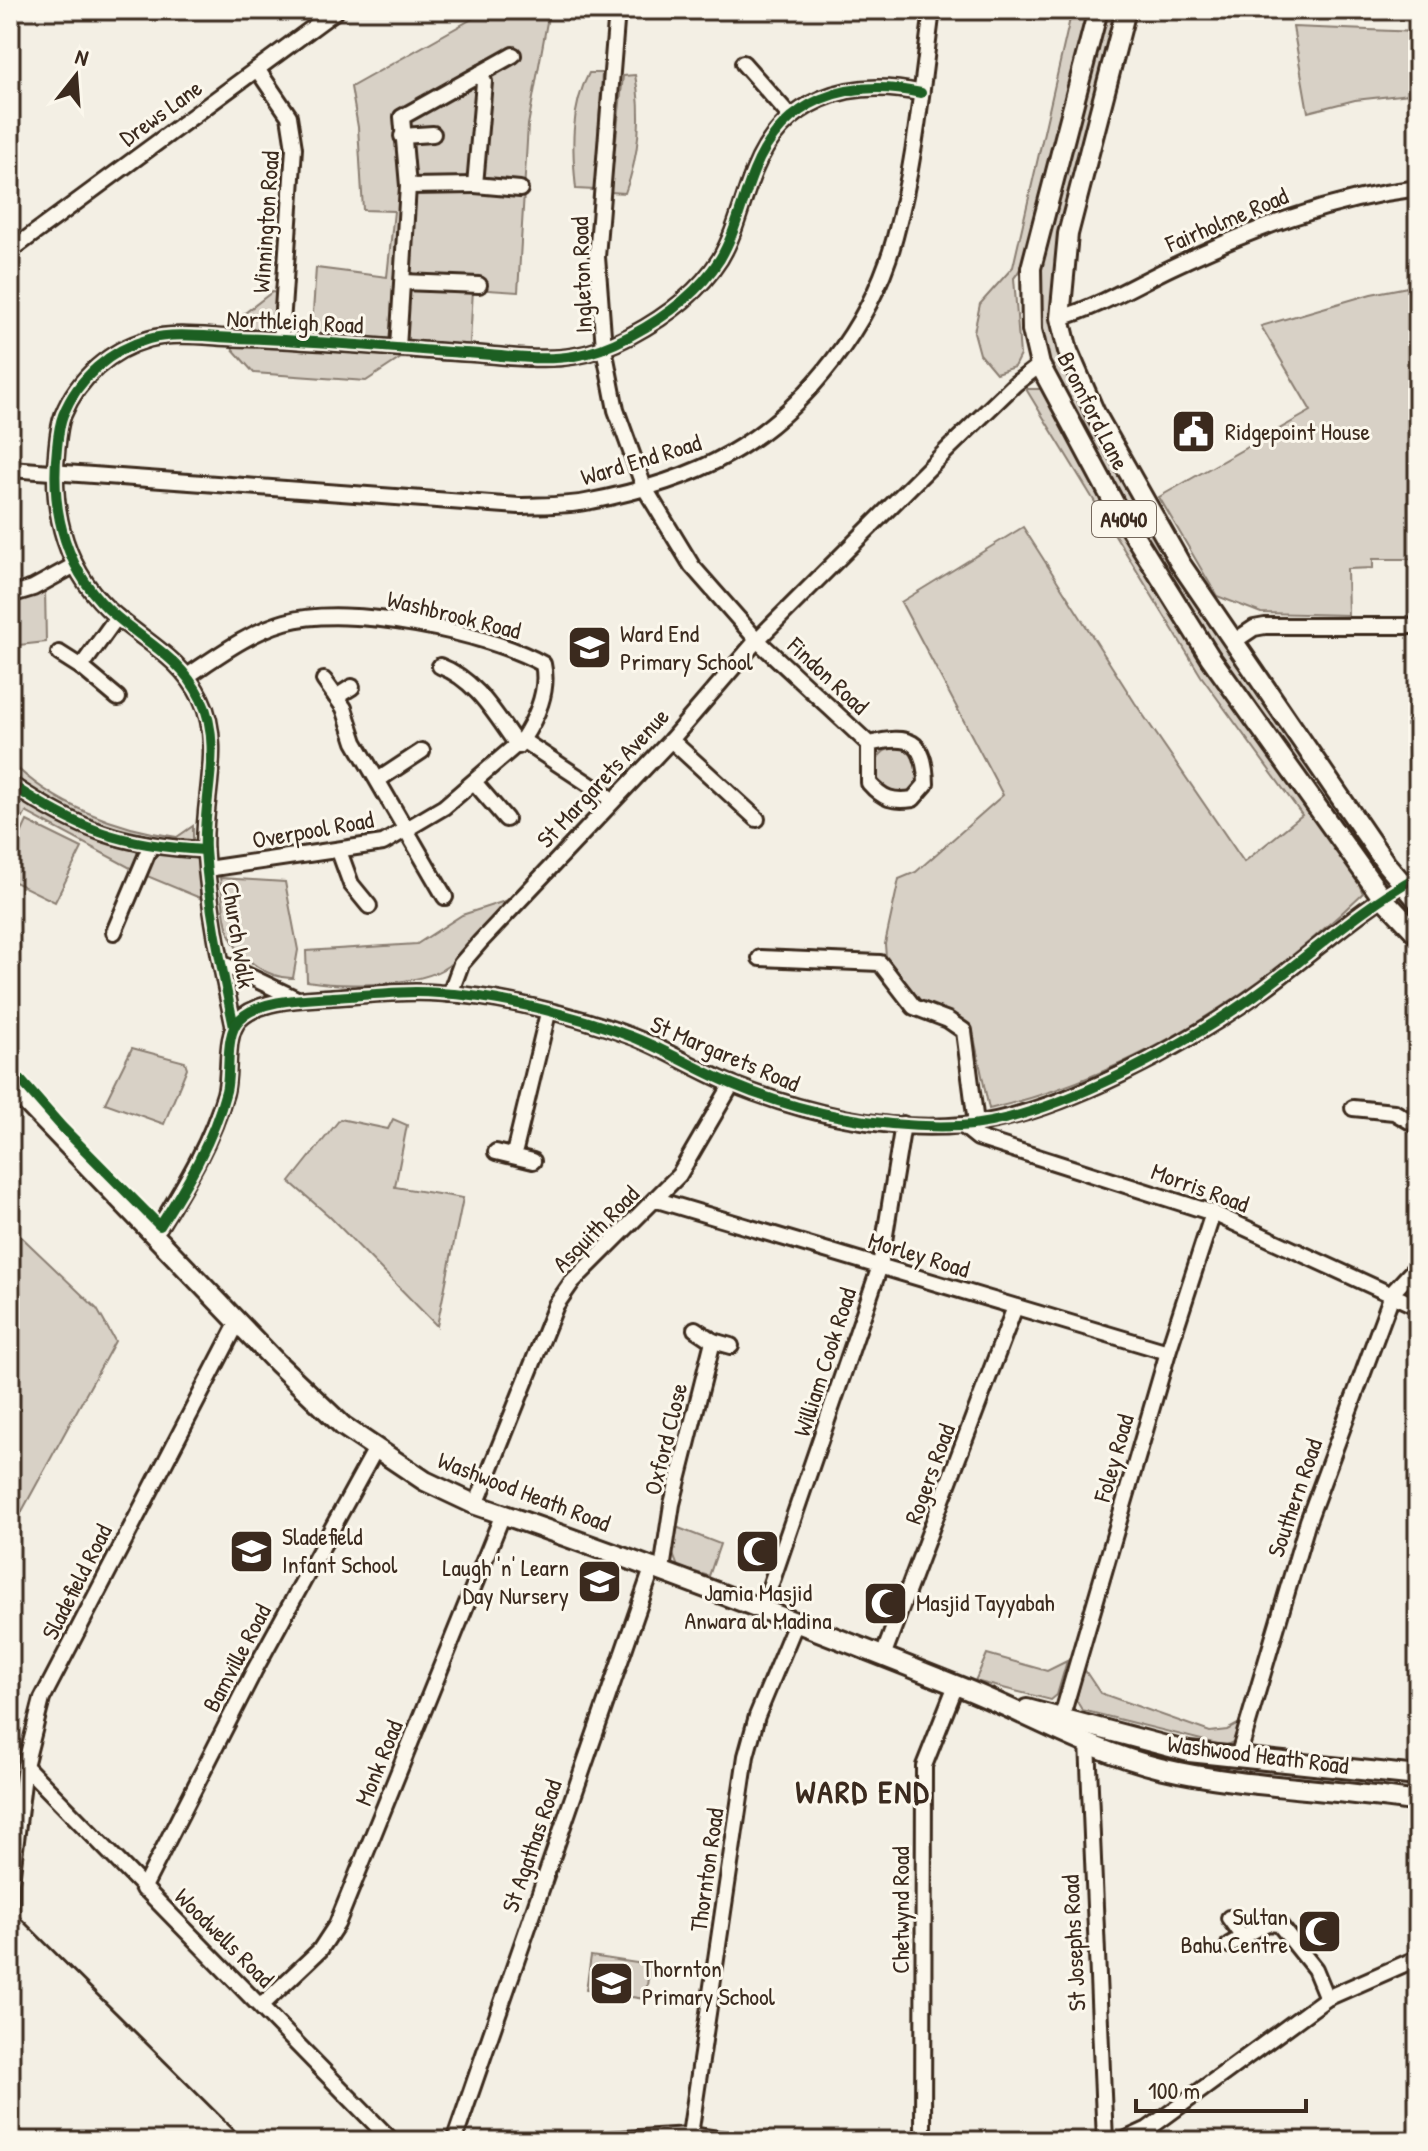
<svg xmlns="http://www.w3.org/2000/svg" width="1428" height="2151" font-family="'Patrick Hand',sans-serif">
<rect width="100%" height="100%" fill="#f3efe4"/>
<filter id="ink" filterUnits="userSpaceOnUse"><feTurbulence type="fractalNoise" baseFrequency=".0125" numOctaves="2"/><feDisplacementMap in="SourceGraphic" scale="16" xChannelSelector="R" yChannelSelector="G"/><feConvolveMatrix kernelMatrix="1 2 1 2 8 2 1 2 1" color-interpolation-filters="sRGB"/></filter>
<g filter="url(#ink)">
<g fill="#d8d1c6" stroke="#8a7e72" stroke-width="2">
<path d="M488 10H545L547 22 528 125 518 292 473 289 469 362 401 358 366 381 254 373 231 347 228 326 272 292 283 294 282 339 311 342 316 268 387 277 394 211 363 210 358 127 351 87Z"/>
<path d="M1072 10H1084L1085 28C1073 75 1038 251 1014 278L1020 355 1014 367 996 373 980 354 974 332 980 304 1013 267Z"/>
<path d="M1107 10H1117L1056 277 1088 414 1358 839 1352 844 1232 674 1157 559 1067 407 1048 366 1041 330 1038 267Z"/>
<path d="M1293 27 1418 32V93L1355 100 1308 112Z"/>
<path d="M589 73H602L595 190 576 189C572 150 570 108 589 73Z"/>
<path d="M635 75C643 114 639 156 625 193L610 192 623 76Z"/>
<path d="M1418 285V559H1373V568L1347 569 1348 615 1261 613 1217 596 1159 497 1311 411 1261 326 1371 294Z"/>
<path d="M1026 389H1044L1364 882 1360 887 1363 893C1261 992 1130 1077 989 1109L972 1028 961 1019 923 1004 886 958 885 944 899 879 916 872 1003 795 901 602 1023 527 1135 703 1244 862 1302 815 1201 676Z"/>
<path d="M45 589 46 642 10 646V602Z"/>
<circle cx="898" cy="771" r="24"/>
<path d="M10 761C52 804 118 830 177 837L193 826V841C130 846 54 817 10 772Z"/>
<path d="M10 789 76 829 136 851 140 856 136 871 26 812 23 818 10 809Z"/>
<path d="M27 821 82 848 55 902 10 880V858Z"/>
<path d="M155 852 183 854 200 860V898L147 876Z"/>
<path d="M220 878 285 882 298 950 293 978C270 979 242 960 232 940 223 923 223 896 220 878Z"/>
<path d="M505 901C488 921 469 950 448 966 419 987 341 987 307 981L306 951 417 944 462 915Z"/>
<path d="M132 1048 185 1062 187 1068 164 1124 105 1103Z"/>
<path d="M340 1119 388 1129 393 1119 407 1125 395 1187 463 1198 437 1326 329 1216 290 1182Z"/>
<path d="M10 1226 97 1309 115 1341 10 1533Z"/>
<path d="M676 1527 720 1544 709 1576 678 1567 673 1554Z"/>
<path d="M987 1654 1047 1671 1067 1661 1057 1695 1051 1700 975 1681Z"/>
<path d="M1084 1669 1100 1693 1210 1732 1227 1730 1240 1723 1233 1742 1225 1746 1082 1710 1076 1700Z"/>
<path d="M1249 1765 1418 1781V1793L1248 1775Z"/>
<path d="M591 1956 650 1965 645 1999 586 1990Z"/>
</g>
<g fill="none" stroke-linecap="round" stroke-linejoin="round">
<defs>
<g id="minor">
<path d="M617 10 597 257 604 348 616 410 644 487 692 566 757 640 869 744C909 734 925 739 926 784L913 799C893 802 883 799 869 783V744"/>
<path d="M743 63 790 116"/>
<path d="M257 69 289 116 294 148 281 339"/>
<path d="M481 73 484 82 475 185 520 189"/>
<path d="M402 136 433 134"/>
<path d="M408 186 475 185"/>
<path d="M10 251 337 10"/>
<path d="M403 282 479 285"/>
<path d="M1060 318C1099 307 1136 284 1172 267 1252 229 1330 199 1418 188"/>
<path d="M398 348 408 186 402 117 513 55"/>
<path d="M10 469 519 506C541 505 564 506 586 502 633 493 687 478 729 454 806 410 872 324 895 237 915 164 922 85 932 10"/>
<path d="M10 595 33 588 75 565"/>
<path d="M117 617 81 667 118 698"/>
<path d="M1233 642 1254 628 1265 626H1418"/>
<path d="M59 653 81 667"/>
<path d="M440 666C477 680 496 716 518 746"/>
<path d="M189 675C219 655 250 632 285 622 349 604 486 632 543 664 549 691 537 717 522 740"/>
<path d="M324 680 344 708 355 742 445 897"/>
<path d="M336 697 352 687"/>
<path d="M671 740 757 819"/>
<path d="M378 780 422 751"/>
<path d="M475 783 506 819"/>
<path d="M10 784C79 830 122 846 205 850"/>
<path d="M339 851 351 884 369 906"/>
<path d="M207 869 383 843 444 807 522 740 613 800"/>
<path d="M114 932 150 847"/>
<path d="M760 958 880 963 914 1007 948 1020 964 1031 976 1123"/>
<path d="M221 963 295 998"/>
<path d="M450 994 461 964 480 942 671 740 757 640 950 447 1015 384 1040 365"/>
<path d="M234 1027C222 969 209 910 205 850 202 801 224 745 201 699 182 660 149 644 117 617 66 575 50 512 57 448 58 437 59 425 63 415 78 378 110 350 149 339 174 332 208 337 234 338 311 340 387 348 464 353 500 355 539 362 574 356 594 353 613 345 630 336 664 318 699 292 720 259 736 232 742 200 754 171 783 99 848 77 921 93"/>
<path d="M1353 1108 1394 1112 1418 1126"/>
<path d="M963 1126 978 1138 1213 1213 1418 1307"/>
<path d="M496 1152 533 1161"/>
<path d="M514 1154 548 1013"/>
<path d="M657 1200 1168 1352"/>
<path d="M154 1236C182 1189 210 1146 225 1094 231 1073 224 1036 239 1020 258 999 306 999 332 997 367 995 404 990 439 993 498 996 575 1015 631 1036 666 1049 699 1071 734 1085 804 1113 888 1133 964 1125 1058 1116 1189 1044 1265 988 1317 950 1361 907 1418 876"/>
<path d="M713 1341 731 1346"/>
<path d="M476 1505 556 1305 572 1282 679 1175 732 1084"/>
<path d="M662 1570 672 1504 713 1341 695 1329"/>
<path d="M763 1607 880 1266 903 1124"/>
<path d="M883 1656 1015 1307"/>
<path d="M1062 1716 1168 1352 1213 1213"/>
<path d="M1088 1742 1105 2141"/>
<path d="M1238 1757 1308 1521 1393 1292 1418 1265"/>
<path d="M25 1766 392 2141"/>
<path d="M11 1882 25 1766 42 1699 238 1322"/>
<path d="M143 1889 254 1671 375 1450"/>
<path d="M1229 1918 1242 1936"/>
<path d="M1229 1945 1267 1923 1279 1924 1315 1969 1327 1998"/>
<path d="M261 2006 320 1950 337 1924 503 1514"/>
<path d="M690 2135 746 1756 757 1716 797 1620"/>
<path d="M454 2141 653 1566"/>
<path d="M588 2141 690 2135 732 2141"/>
<path d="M923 2141 924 1766 956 1685"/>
<path d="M1122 2141 1148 2129 1327 1998 1418 1958"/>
</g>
<g id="major">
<path d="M1098 10 1031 268 1032 330 1040 365 1114 503 1210 657 1381 896 1418 935"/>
<path d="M1126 10 1068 234 1060 318 1068 351 1095 413 1180 563 1386 864 1418 901"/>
<path d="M10 1085 277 1363 343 1426 425 1481 476 1505C639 1561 798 1622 958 1686 1025 1712 1089 1751 1160 1768 1244 1788 1332 1788 1418 1802"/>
<path d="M1027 1709 1189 1752 1418 1776"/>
</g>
</defs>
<use href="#minor" stroke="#3b2a1e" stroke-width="20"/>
<use href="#major" stroke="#3b2a1e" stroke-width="24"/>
<use href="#minor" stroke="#fbf7ec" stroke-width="14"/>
<use href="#major" stroke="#fbf7ec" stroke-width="18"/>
<path stroke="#3b2a1e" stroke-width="3" d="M10 1908 245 2141"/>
<defs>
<path id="minor-bridge" d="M10 1928 11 1882"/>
</defs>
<use href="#minor-bridge" stroke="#3b2a1e" stroke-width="20" stroke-linecap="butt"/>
<use href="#minor-bridge" stroke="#fbf7ec" stroke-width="14"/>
<defs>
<g id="cycleway">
<path d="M10 784C79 830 122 846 205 850"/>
<path d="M234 1027C222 969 209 910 205 850 202 801 224 745 201 699 182 660 149 644 117 617 66 575 50 512 57 448 58 437 59 425 63 415 78 378 110 350 149 339 174 332 208 337 234 338 311 340 387 348 464 353 500 355 539 362 574 356 594 353 613 345 630 336 664 318 699 292 720 259 736 232 742 200 754 171 783 99 848 77 921 93"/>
<path d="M10 1068 62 1127 160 1226C187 1184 213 1141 226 1091 231 1071 224 1034 240 1019 260 999 307 999 333 997 368 995 404 990 439 993 499 996 574 1015 630 1036 665 1049 697 1070 732 1084 803 1114 883 1129 960 1126 1050 1121 1195 1041 1266 987 1317 949 1362 907 1418 876"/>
</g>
</defs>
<use href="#cycleway" stroke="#fbf7ec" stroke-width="15"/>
<use href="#cycleway" stroke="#1b5e20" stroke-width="10"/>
</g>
</g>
<defs>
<symbol id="civic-square" viewBox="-11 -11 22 22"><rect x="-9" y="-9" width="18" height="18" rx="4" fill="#3b2a1e" stroke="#fbf7ec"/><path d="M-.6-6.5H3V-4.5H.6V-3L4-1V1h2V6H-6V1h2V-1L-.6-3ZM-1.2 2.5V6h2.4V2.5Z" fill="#fff"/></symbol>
<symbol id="school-square" viewBox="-11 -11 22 22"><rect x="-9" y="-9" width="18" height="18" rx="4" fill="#3b2a1e" stroke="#fbf7ec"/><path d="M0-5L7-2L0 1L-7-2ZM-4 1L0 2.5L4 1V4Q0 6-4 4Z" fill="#fff"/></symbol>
<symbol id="mosque-square" viewBox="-11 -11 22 22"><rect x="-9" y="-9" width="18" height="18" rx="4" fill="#3b2a1e" stroke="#fbf7ec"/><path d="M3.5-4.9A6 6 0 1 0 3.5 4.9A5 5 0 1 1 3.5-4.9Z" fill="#fff"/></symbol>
</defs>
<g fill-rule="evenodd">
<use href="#civic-square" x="1168" y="406" width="51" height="51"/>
<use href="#school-square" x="564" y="622" width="51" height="51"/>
<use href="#school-square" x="226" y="1526" width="51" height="51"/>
<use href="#mosque-square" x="732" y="1526" width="51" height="51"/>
<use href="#school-square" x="574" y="1556" width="51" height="51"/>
<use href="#mosque-square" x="860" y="1578" width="51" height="51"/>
<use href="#mosque-square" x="1294" y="1906" width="51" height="51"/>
<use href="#school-square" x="586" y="1958" width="51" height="51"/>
</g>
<g text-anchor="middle" stroke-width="6" stroke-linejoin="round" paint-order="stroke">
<rect fill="#fbf7ec" stroke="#75685c" stroke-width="2" x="1092" y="501" width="64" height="36" rx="6"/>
<g font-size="22" font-weight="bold" fill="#3b2a1e">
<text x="1124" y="527">A4040</text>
</g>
<g font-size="24" fill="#3b2a1e" stroke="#fbf7ec">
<text transform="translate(161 113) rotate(-36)" y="8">Drews Lane</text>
<text transform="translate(1227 220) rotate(-23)" y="8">Fairholme Road</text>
<text transform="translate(266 222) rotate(-86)" y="8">Winnington Road</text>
<text transform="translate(582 275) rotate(-92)" y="8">Ingleton Road</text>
<text transform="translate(295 322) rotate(3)" y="8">Northleigh Road</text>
<text transform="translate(1093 411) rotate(63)" y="8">Bromford Lane</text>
<text transform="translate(641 460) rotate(-17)" y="8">Ward End Road</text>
<text transform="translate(454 615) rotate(14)" y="8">Washbrook Road</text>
<text transform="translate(828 676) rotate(43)" y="8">Findon Road</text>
<text transform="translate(603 778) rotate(-47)" y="8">St Margarets Avenue</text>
<text transform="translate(313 830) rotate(-10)" y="8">Overpool Road</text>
<text transform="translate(238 935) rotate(81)" y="8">Church Walk</text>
<text transform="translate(725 1054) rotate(23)" y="8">St Margarets Road</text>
<text transform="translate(1200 1188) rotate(20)" y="8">Morris Road</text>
<text transform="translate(596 1229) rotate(-45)" y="8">Asquith Road</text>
<text transform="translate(919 1255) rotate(17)" y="8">Morley Road</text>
<text transform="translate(825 1362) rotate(-72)" y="8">William Cook Road</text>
<text transform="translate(666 1439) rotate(-76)" y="8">Oxford Close</text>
<text transform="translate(1114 1458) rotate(-74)" y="8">Foley Road</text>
<text transform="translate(930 1474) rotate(-70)" y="8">Rogers Road</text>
<text transform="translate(524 1492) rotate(21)" y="8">Washwood Heath Road</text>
<text transform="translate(1295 1498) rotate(-71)" y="8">Southern Road</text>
<text transform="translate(77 1582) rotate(-63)" y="8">Sladefield Road</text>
<text transform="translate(237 1658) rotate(-62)" y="8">Bamville Road</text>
<text transform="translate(1258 1755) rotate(7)" y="8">Washwood Heath Road</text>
<text transform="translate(379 1763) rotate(-68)" y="8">Monk Road</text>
<text transform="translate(532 1846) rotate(-71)" y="8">St Agathas Road</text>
<text transform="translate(707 1870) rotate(-82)" y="8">Thornton Road</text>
<text transform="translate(901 1910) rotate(-90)" y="8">Chetwynd Road</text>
<text transform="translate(224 1938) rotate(45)" y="8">Woodwells Road</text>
<text transform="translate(1074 1943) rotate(-93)" y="8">St Josephs Road</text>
</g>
<g font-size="24" fill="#3b2a1e" stroke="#fbf7ec" text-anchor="start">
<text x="1225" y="440">Ridgepoint House</text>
<text x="620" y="642">Ward End<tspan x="620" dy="28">Primary School</tspan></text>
<text x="282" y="1545">Sladefield<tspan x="282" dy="28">Infant School</tspan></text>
<text x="569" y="1576" text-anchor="end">Laugh 'n' Learn<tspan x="569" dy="28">Day Nursery</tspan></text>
<text x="758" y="1601" text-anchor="middle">Jamia Masjid<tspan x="758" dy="28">Anwara al Madina</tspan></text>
<text x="916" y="1611">Masjid Tayyabah</text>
<text x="1288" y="1925" text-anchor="end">Sultan<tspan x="1288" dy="28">Bahu Centre</tspan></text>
<text x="642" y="1977">Thornton<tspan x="642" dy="28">Primary School</tspan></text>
</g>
<g font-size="32" font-weight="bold" letter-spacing="2" fill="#3b2a1e" stroke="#fbf7ec">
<text x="863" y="1803">WARD END</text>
</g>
</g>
<rect width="1428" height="2151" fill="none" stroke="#fbf7ec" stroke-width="40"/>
<rect x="20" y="20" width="1388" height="2111" fill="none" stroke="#3b2a1e" stroke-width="3" filter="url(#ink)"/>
<g transform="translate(76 76) rotate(17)" stroke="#fbf7ec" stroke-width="6" paint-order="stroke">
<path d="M0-6L14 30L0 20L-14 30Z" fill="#3b2a1e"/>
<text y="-12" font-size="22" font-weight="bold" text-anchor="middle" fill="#3b2a1e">N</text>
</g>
<path d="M1136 2099v12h170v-12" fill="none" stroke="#3b2a1e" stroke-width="4"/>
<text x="1148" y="2099" font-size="24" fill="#3b2a1e" stroke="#fbf7ec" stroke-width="6" paint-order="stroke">100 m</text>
</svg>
